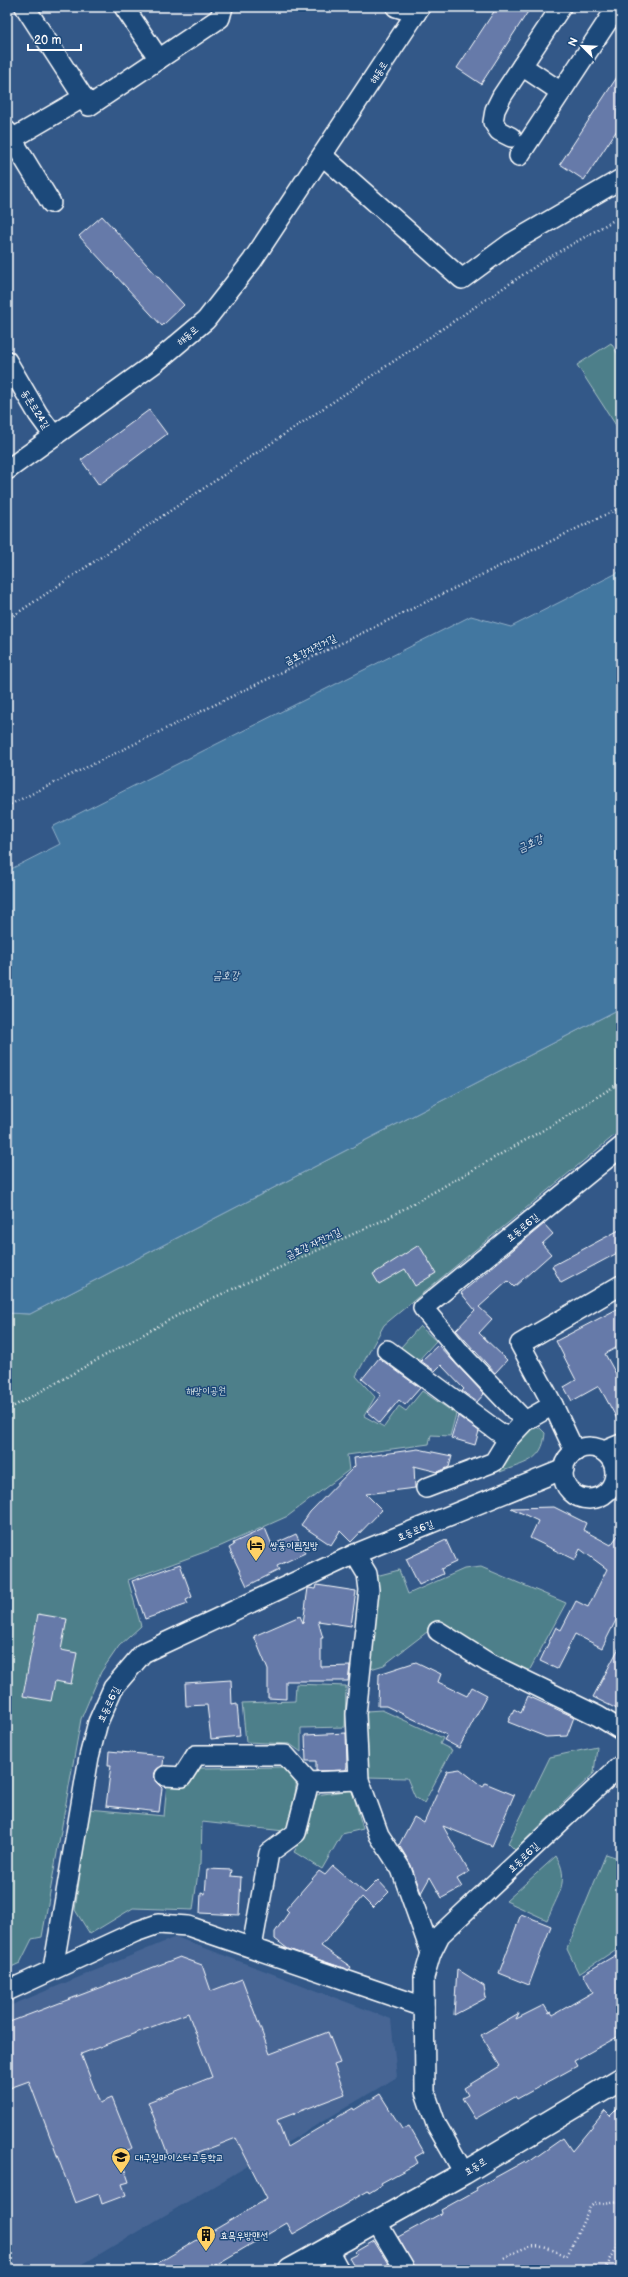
<svg xmlns="http://www.w3.org/2000/svg" width="628" height="2277" font-family="'Balsamiq Sans','Poor Story',sans-serif">
<rect width="100%" height="100%" fill="#335888"/>
<filter id="ink" filterUnits="userSpaceOnUse"><feTurbulence type="fractalNoise" baseFrequency=".025" numOctaves="2"/><feDisplacementMap in="SourceGraphic" scale="8" xChannelSelector="R" yChannelSelector="G"/><feConvolveMatrix kernelMatrix="1 2 1 2 8 2 1 2 1" color-interpolation-filters="sRGB"/></filter>
<g filter="url(#ink)">
<path fill="#466594" d="M176 1937 391 2019 397 2077 73 2270H7V2007Z"/>
<g fill="#4e7f8a" stroke="#a6bfc4">
<path d="M611 343 621 359 619 430 577 365Z"/>
<path d="M621 1008V1130L384 1325 356 1376 375 1397 364 1416 384 1427 399 1406 406 1411 422 1391 456 1414 450 1436 431 1435 429 1444 347 1455 349 1470 288 1516 221 1546 128 1580 141 1626 119 1646 101 1672 81 1719 42 1937 32 1939 20 1963 7 1969V1313L30 1314Z"/>
<path d="M420 1326 436 1341 417 1362 401 1347Z"/>
<path d="M540 1428 545 1433C543 1462 523 1463 500 1472L511 1448 530 1429Z"/>
<path d="M481 1567 566 1603 528 1673 475 1649 440 1622 384 1665 364 1671 376 1576 399 1570 408 1594 464 1569Z"/>
<path d="M296 1684 346 1686 345 1727 301 1728V1752L290 1744 246 1742 242 1703 295 1701Z"/>
<path d="M382 1710 443 1738 440 1744 452 1750 424 1803 415 1797 407 1778 367 1777 363 1754 366 1711Z"/>
<path d="M597 1747 594 1773 515 1850 508 1843 550 1757Z"/>
<path d="M289 1767 297 1779 291 1824 284 1831 202 1822 201 1864 199 1865 193 1910 133 1908 90 1934 75 1910 89 1809 164 1816 167 1783 199 1768Z"/>
<path d="M352 1790 363 1829 342 1834 322 1869 294 1852 305 1832 316 1795Z"/>
<path d="M606 1854 621 1859V1946L579 1974 567 1949Z"/>
<path d="M556 1856C571 1880 557 1896 547 1920L506 1901Z"/>
</g>
<path fill="#4377a0" stroke="#8eadc6" d="M621 571V1008L30 1314 7 1313V871L60 844 52 827 471 616 511 627Z"/>
<g fill="#667aa9" stroke="#fff">
<path d="M497 7H531L481 84 457 68Z"/>
<path d="M621 71V124L584 180 560 164Z"/>
<path d="M102 216 184 305 162 326 79 236Z"/>
<path d="M149 410 167 434 99 485 81 460Z"/>
<path d="M544 1224 553 1234 542 1244 551 1254 514 1287 508 1281 479 1307 492 1319 479 1333 507 1360 495 1373 456 1330 475 1310 461 1293Z"/>
<path d="M621 1229V1251L561 1283 552 1266Z"/>
<path d="M419 1245 436 1273 415 1286 405 1269 379 1284 373 1274Z"/>
<path d="M621 1307V1345L605 1354 621 1383V1426L599 1386 572 1401 564 1387 576 1380 556 1341Z"/>
<path d="M438 1345 484 1394 477 1402 462 1391 464 1389 441 1365 435 1371 421 1361Z"/>
<path d="M379 1358 420 1388 405 1405 399 1400 380 1423 367 1412 381 1395 362 1379Z"/>
<path d="M458 1416 479 1431 475 1445 451 1438Z"/>
<path d="M418 1449 452 1456 449 1467 438 1472 414 1466 415 1488 366 1494 382 1510 351 1542 340 1531 331 1545 301 1525 310 1512 355 1466 354 1458Z"/>
<path d="M554 1507 586 1523 583 1530 611 1545 621 1531V1610L602 1648 575 1634 557 1669 540 1661 556 1627 561 1630 576 1601 588 1607 607 1569 580 1549 575 1560 530 1538 538 1521 511 1508Z"/>
<path d="M265 1528 272 1545 296 1534 305 1553 277 1566 279 1570 247 1586 229 1548 234 1545 233 1543Z"/>
<path d="M446 1540 456 1562 441 1569 443 1574 419 1585 406 1559Z"/>
<path d="M180 1564 192 1597 186 1600 188 1604 145 1619 132 1581Z"/>
<path d="M317 1585 356 1591 351 1626 318 1621 323 1638H321V1667L350 1666 348 1681H286V1699L268 1698V1670L254 1636 300 1616 303 1623 308 1588 316 1589Z"/>
<path d="M38 1614 67 1619 61 1650 77 1653 71 1684 55 1681 51 1701 23 1696Z"/>
<path d="M621 1644V1711L593 1697Z"/>
<path d="M416 1662 441 1674 438 1682 467 1696 472 1687 487 1695 459 1748 444 1740 447 1735 386 1706H378L379 1674Z"/>
<path d="M231 1680 232 1705 237 1704 240 1736 211 1739 207 1705 186 1706 185 1683Z"/>
<path d="M528 1696 574 1717 567 1736 546 1737 508 1722 514 1709 521 1713Z"/>
<path d="M346 1733 347 1766 346 1770 316 1771V1761H306L305 1735Z"/>
<path d="M109 1751 164 1756 163 1765 156 1770 154 1775 155 1781 162 1788 159 1812 106 1806 111 1765H108Z"/>
<path d="M460 1769 483 1787 485 1783 514 1795 492 1846 443 1826 469 1872 457 1879 462 1887 442 1898 430 1877 421 1893 411 1865 399 1845 414 1817 424 1823 447 1771Z"/>
<path d="M333 1866 365 1893 378 1880 389 1892 373 1908 362 1897 321 1946 351 1967 349 1970 288 1949 275 1939V1932L289 1912 286 1909 319 1871 325 1875Z"/>
<path d="M207 1869 232 1870 231 1876 241 1877 239 1915 200 1913 201 1893 205 1894Z"/>
<path d="M521 1914 551 1926 529 1985 499 1973Z"/>
<path d="M621 1952V2030L617 2032 619 2036 574 2061 577 2066 517 2099 515 2096 475 2119 462 2098 468 2095 464 2088 500 2066 481 2035 519 2013 516 2019 544 2005 549 2013 551 2012 553 2015 593 1992 583 1974Z"/>
<path d="M180 1957 202 1965 211 1991 242 1979 270 2054 328 2032 340 2063 334 2065 345 2094 277 2120 287 2147 353 2108 354 2110 380 2094 402 2129 409 2126 424 2152 415 2157 418 2163 381 2183 382 2185 369 2193 368 2191 293 2234 287 2223 207 2270H146L267 2199 236 2138 185 2158 184 2154 170 2160 148 2102 212 2077 188 2013 81 2054 100 2103 112 2098 132 2148 119 2153 129 2182 122 2184 126 2195 102 2204 99 2194 75 2203 29 2081 7 2089V2023Z"/>
<path d="M457 1969 484 1986 486 1998 454 2015Z"/>
<path d="M621 2105V2270H416L398 2237 442 2213 441 2210 477 2190 476 2188 525 2161 526 2164 563 2138 572 2151 605 2111 610 2116Z"/>
<path d="M374 2241 392 2270H356L349 2258 357 2254 355 2252Z"/>
</g>
<g fill="none" stroke-linecap="round" stroke-linejoin="round">
<defs>
<g id="minor">
<path d="M25 7 89 106 220 18 223 7"/>
<path d="M124 7 159 59"/>
<path d="M396 7 416 13"/>
<path d="M522 66 561 92"/>
<path d="M7 131 12 139 84 97"/>
<path d="M511 137 499 131 493 122 495 110 502 96 561 7"/>
<path d="M12 139 51 203"/>
<path d="M323 156 462 279 511 243 621 179"/>
<path d="M519 156 617 7"/>
<path d="M7 361 38 414 54 436"/>
<path d="M7 470 155 363 206 320 252 261 420 7"/>
<path d="M387 1350 508 1439"/>
<path d="M525 1421 464 1357 423 1308 621 1147"/>
<circle cx="589" cy="1473" r="26"/>
<path d="M604 1451 621 1444"/>
<path d="M575 1452 553 1405 520 1344 621 1285"/>
<path d="M426 1488 494 1462 508 1439 525 1421 553 1405"/>
<path d="M355 1554 367 1574 369 1590 356 1714 359 1780 379 1835 401 1869 431 1953"/>
<path d="M438 1631 487 1662 598 1716 621 1730"/>
<path d="M165 1776 182 1777 196 1755H285L309 1782"/>
<path d="M252 1947 269 1853 296 1833 309 1782 359 1780"/>
<path d="M53 1969 89 1757 98 1722 113 1688 143 1653 355 1554 564 1469"/>
<path d="M7 1991 135 1932 158 1924 188 1926 424 2007"/>
<path d="M464 2173 436 2124 425 2092 424 1977 431 1953 440 1935 621 1765"/>
<path d="M376 2221 405 2270"/>
<path d="M327 2248 339 2270"/>
</g>
<path id="major" d="M290 2270 464 2173 621 2079"/>
</defs>
<use href="#minor" stroke="#fff" stroke-width="22"/>
<use href="#major" stroke="#fff" stroke-width="25"/>
<g stroke="#fff" stroke-width="2.5" stroke-dasharray="1 3" stroke-linecap="butt">
<path d="M7 620 545 260 621 216"/>
<path d="M7 806 621 507"/>
<path d="M7 1410 189 1309 386 1219 554 1124 621 1082"/>
<path d="M504 2259C531 2242 537 2243 567 2256L590 2207 594 2204 621 2201"/>
<path d="M605 2270 621 2239"/>
</g>
<use href="#minor" stroke="#1f4a7a" stroke-width="19"/>
<use href="#major" stroke="#1f4a7a" stroke-width="22"/>
</g>
</g>
<defs>
<symbol id="hotel-pin" viewBox="-11 -11 22 30"><path d="M0 17L-7.5 6A9.5 9.5 0 1 1 7.5 6Z" fill="#ffd166" stroke="#1f4a7a"/><path d="M-6-4.5h1.5V1H6V5H4.5V3h-9V5H-6ZM-4 0a1.8 1.8 0 1 1 3.6 0ZM.5 0V-2.5h3Q6-2.5 6 0Z" fill="#111"/></symbol>
<symbol id="school-pin" viewBox="-11 -11 22 30"><path d="M0 17L-7.5 6A9.5 9.5 0 1 1 7.5 6Z" fill="#ffd166" stroke="#1f4a7a"/><path d="M0-5L7-2L0 1L-7-2ZM-4 1L0 2.5L4 1V4Q0 6-4 4Z" fill="#111"/></symbol>
<symbol id="building-pin" viewBox="-11 -11 22 30"><path d="M0 17L-7.5 6A9.5 9.5 0 1 1 7.5 6Z" fill="#ffd166" stroke="#1f4a7a"/><path d="M-4-6H4V6H1V3H-1V6H-4ZM-2.5-4.3h1.7v1.8h-1.7ZM.8-4.3h1.7v1.8H.8ZM-2.5-1h1.7V.8h-1.7ZM.8-1h1.7V.8H.8Z" fill="#111"/></symbol>
</defs>
<g fill-rule="evenodd">
<use href="#hotel-pin" x="245" y="1534" width="22" height="30"/>
<use href="#school-pin" x="110" y="2146" width="22" height="30"/>
<use href="#building-pin" x="195" y="2224" width="22" height="30"/>
</g>
<g text-anchor="middle" stroke-width="3" stroke-linejoin="round" paint-order="stroke">
<g font-size="10" fill="#fff" stroke="#1f4a7a">
<text transform="translate(378 72) rotate(-57)" y="4">해동로</text>
<text transform="translate(187 335) rotate(-40)" y="4">해동로</text>
<text transform="translate(36 409) rotate(58)" y="4">동촌로24길</text>
<text transform="translate(310 649) rotate(-26)" y="4">금호강자전거길</text>
<text transform="translate(522 1227) rotate(-39)" y="4">효동로6길</text>
<text transform="translate(313 1243) rotate(-25)" y="4">금호강 자전거길</text>
<text transform="translate(415 1530) rotate(-22)" y="4">효동로6길</text>
<text transform="translate(108 1704) rotate(-64)" y="4">효동로6길</text>
<text transform="translate(523 1857) rotate(-43)" y="4">효동로6길</text>
<text transform="translate(475 2166) rotate(-31)" y="4">효동로</text>
</g>
<g font-size="10" fill="#d3dfe2" stroke="#1f4a7a">
<text x="206" y="1394">해맞이공원</text>
</g>
<g font-size="10" fill="#fff" stroke="#1f4a7a" text-anchor="start">
<text x="270" y="1549">쌍둥이찜질방</text>
<text x="135" y="2161">대구일마이스터고등학교</text>
<text x="220" y="2239">효목우방맨션</text>
</g>
<g font-size="11" font-style="italic" fill="#d0dde7" stroke="#1f4a7a">
<text transform="translate(530 843) rotate(-25)" y="4">금호강</text>
<text x="226" y="979">금호강</text>
</g>
</g>
<rect width="628" height="2277" fill="none" stroke="#1f4a7a" stroke-width="24"/>
<rect x="12" y="12" width="604" height="2253" fill="none" stroke="#fff" stroke-width="1.5" filter="url(#ink)"/>
<g transform="translate(582 46) rotate(294)" stroke="#1f4a7a" stroke-width="3" paint-order="stroke">
<path d="M0-3L7 15L0 10L-7 15Z" fill="#ffffff"/>
<text y="-6" font-size="11" font-weight="bold" text-anchor="middle" fill="#ffffff">N</text>
</g>
<path d="M28 44v6h53v-6" fill="none" stroke="#ffffff" stroke-width="2"/>
<text x="34" y="44" font-size="12" fill="#ffffff" stroke="#1f4a7a" stroke-width="3" paint-order="stroke">20 m</text>
</svg>
